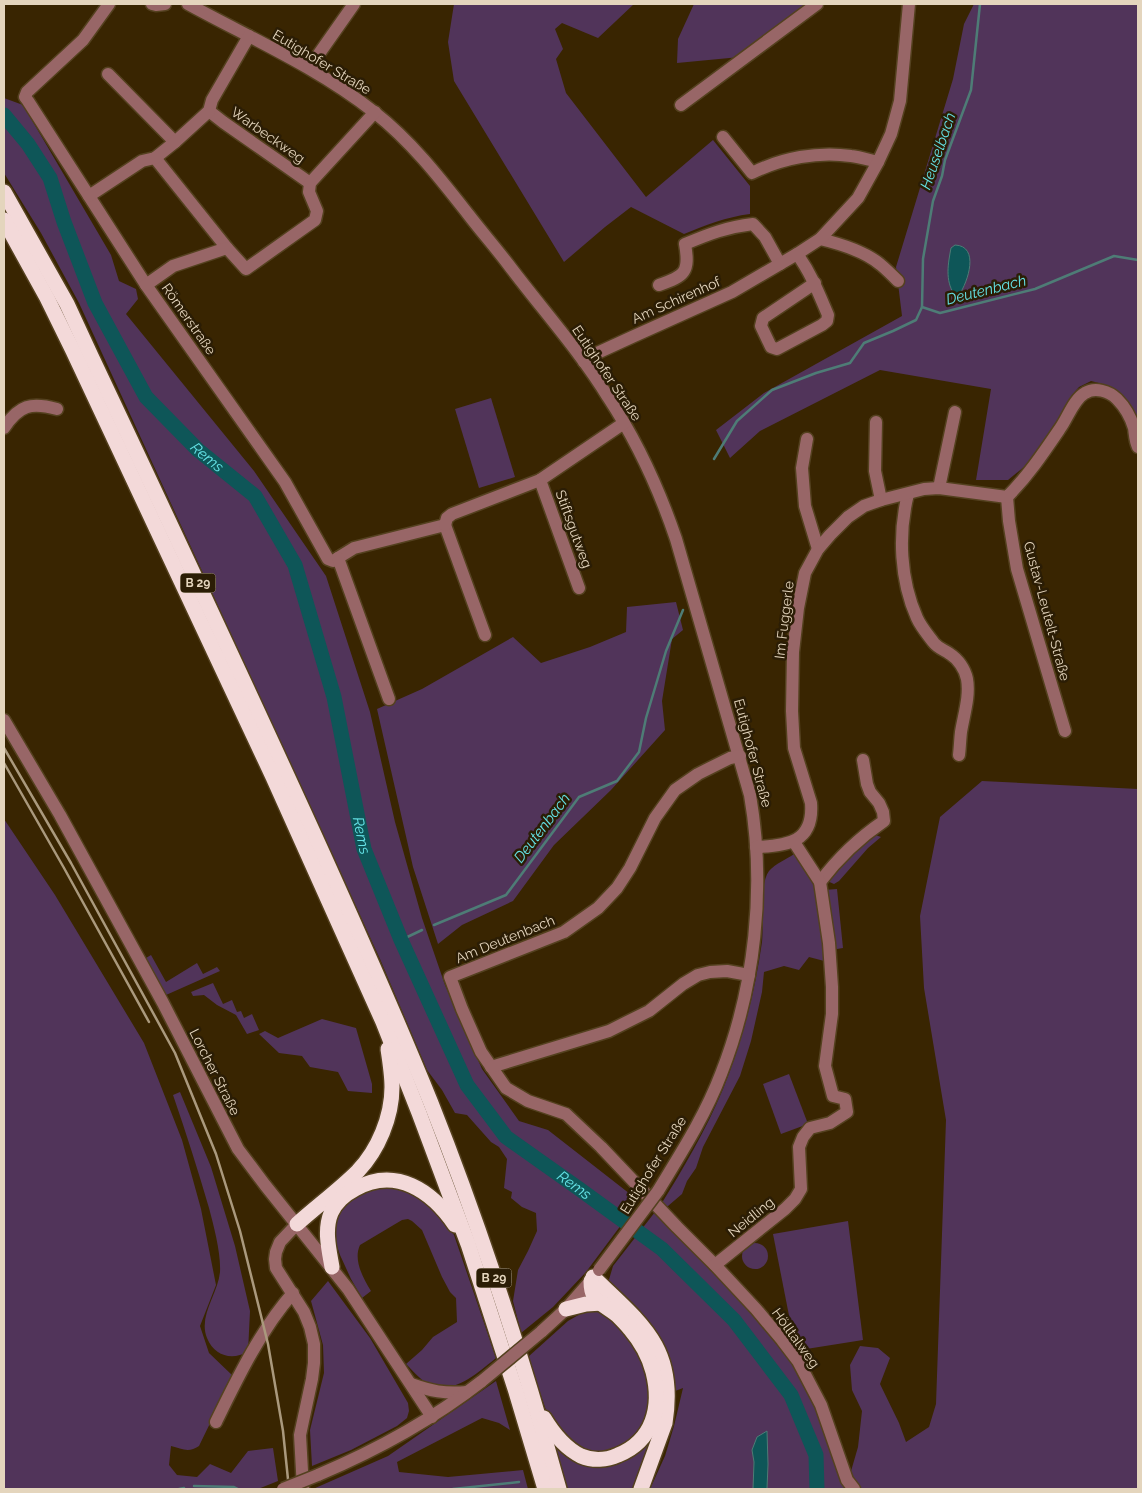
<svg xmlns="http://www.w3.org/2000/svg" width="1142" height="1493" font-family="Raleway,sans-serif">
<rect width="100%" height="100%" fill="#392501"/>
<g fill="#51345a">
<path d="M454 4H634L598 38 562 23 555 29 563 49 556 59 566 93 646 197 713 140 750 186V214C726 217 706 225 684 234L631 207 605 227 564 262 454 81 448 42Z"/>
<path d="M694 4H811L740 57 677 63 678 39Z"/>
<path d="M974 4H1138V419L1136 417C1121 392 1120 388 1091 381L1079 387 1072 395 1036 457 1008 480H976L991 389 880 370 760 431 730 458 716 430 764 393 902 316 896 267 953 79 964 24Z"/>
<path d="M4 98 23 105 111 255 119 281 136 289 138 299 126 314 254 471 326 576 370 712 395 822 422 918 445 985 482 1069 519 1121 548 1130 639 1201 586 1272 553 1307 521 1333 513 1301 518 1270 528 1251 537 1231 536 1213 522 1207 511 1198 512 1192 504 1188 507 1159 499 1147 491 1142 467 1115 455 1113 442 1090 427 1070 380 959 79 303 41 233 4 173Z"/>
<path d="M491 398 515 477 479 488 455 409Z"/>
<path d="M676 602 683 630 672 639 662 701 665 730 611 790 554 845 513 901 462 925 438 944 413 867 377 709 422 689 513 637 541 663 590 647 626 632 627 607Z"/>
<path d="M982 781 1138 789V1489H767L768 1464 752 1450 754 1462 753 1489H650L665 1456 674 1426 683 1388 670 1393 608 1283 613 1266 655 1212 719 1274 799 1370 849 1478 858 1447 862 1411 852 1390 850 1365 860 1346 878 1348 890 1358 880 1384 899 1423 906 1442 929 1427 936 1404 946 1120 924 988 920 916 940 817Z"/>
<path d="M4 819 55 895 144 1043 182 1140 201 1209 216 1285 200 1326 209 1353 233 1376 199 1446C189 1453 182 1449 171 1446L169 1465 177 1475 197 1477 210 1464 231 1473 248 1451 273 1448 278 1481 258 1489H4Z"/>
<path d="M870 833 881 837 868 848 839 881 834 884 825 880Z"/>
<path d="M794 854 818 886 828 962 809 957 799 970 784 966 764 972 762 992 751 1041 740 1076 703 1147 696 1168 687 1181 682 1194 668 1206H660C683 1169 706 1130 723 1089 742 1042 755 992 762 942 764 924 759 884 769 871 775 864 787 859 794 854Z"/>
<path d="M837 889 843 948 831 950 824 890Z"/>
<path d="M151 955 166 982 197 963 203 974 217 967 220 971 166 995 146 958Z"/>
<path d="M213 983 223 1004 232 1000 237 1012 241 1011 244 1018 252 1014 259 1030 247 1034 236 1015 217 1005 204 995 193 996 191 992Z"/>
<path d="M322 1019 356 1028 372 1084V1093L348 1091 338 1072 310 1067 302 1056 279 1053 259 1034 265 1031 278 1038Z"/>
<path d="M789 1074 808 1124 781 1134 763 1084Z"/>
<path d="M180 1092 211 1167 235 1246 250 1311 248 1352C232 1360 215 1357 207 1338 198 1316 218 1294 220 1272 221 1253 214 1227 209 1208 198 1170 186 1133 173 1095Z"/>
<path d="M386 1185 405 1188 422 1196 439 1213 454 1235 496 1358C480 1371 455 1394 433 1386 422 1382 414 1372 406 1364L422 1350 433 1337 457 1322 456 1298 450 1292 442 1277 422 1230 412 1221 408 1219 402 1220 360 1245C353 1260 363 1278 371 1291L362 1298 351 1279 340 1255 335 1240V1225L341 1208 361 1192Z"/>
<path d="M848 1221 863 1340 800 1350 794 1341 773 1234Z"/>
<circle cx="755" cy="1256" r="13"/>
<path d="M328 1281 370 1338 408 1403 409 1411 407 1418 397 1426 351 1450 312 1466 310 1430 324 1373 323 1345 311 1301Z"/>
<path d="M598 1311 610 1315 625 1330 646 1366 651 1400 641 1434 613 1453 578 1451 550 1422 528 1357 568 1321 582 1313Z"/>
<path d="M496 1381 510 1430 499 1423 482 1418 397 1462 399 1472 448 1477 523 1470 528 1489H313L388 1456Z"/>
<path d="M662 1409 636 1489H567L555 1445 608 1462Z"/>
</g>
<g fill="#0e5658" stroke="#4e7c76">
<path d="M955 245C980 246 968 282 959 295L954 294C945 280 948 264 951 248Z"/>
<path d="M767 1431 768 1464 767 1489H753L754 1462 752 1450 757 1437Z"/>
</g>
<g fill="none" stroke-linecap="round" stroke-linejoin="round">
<g stroke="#4e7c76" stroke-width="2.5">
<path d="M922 307 923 259 933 201 942 176 945 160 971 90 980 4"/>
<path d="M714 459 737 421 772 390 816 373 850 363 864 343 893 331 916 320 922 307 940 313 952 310 1035 289 1114 256 1138 260"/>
<path d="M434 925 506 895 579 797 617 781 639 752 646 718 666 651 683 610"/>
<path d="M401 940 422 930"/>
<path d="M194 1486 234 1487 238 1489"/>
<path d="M179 1489 184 1488"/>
<path d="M453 1489 519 1482"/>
</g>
<path stroke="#0e5658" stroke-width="15" id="s1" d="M4 115 28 144 50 178 64 222 95 303 146 397 198 450 255 496 295 565 334 697 364 849 401 940 467 1085 506 1137 578 1188 662 1249 734 1320 791 1395 816 1455 817 1489"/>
<defs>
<g id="minor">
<path d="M109 4 83 40 27 92 25 97 28 101 146 285 285 482 328 559 333 561 354 548 445 525 485 635"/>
<path d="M152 4 156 5 165 4"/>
<path d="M188 4C250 38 317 67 374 112 411 141 439 177 468 214 481 231 495 247 508 264 541 308 579 350 608 397 637 441 659 489 676 539L750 795C766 887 755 988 721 1074 705 1116 681 1153 658 1191"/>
<path d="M309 68 354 4"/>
<path d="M108 74 175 142"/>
<path d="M681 105 817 4"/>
<path d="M209 111 223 122 310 183"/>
<path d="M723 137 752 173C782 158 818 151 851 156 860 157 869 160 878 162"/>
<path d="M155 158 227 248"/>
<path d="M89 196 142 161 155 158 175 142 209 111 212 100 249 36"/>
<path d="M820 239C841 244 865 251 881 265 887 270 893 276 898 281"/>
<path d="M797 254C811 273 819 294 828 315L827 321 822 325 777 349 771 347 761 326 763 318 815 283"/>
<path d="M146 285 173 266 227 248 246 269 315 220 317 211 309 192 310 183 375 112"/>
<path d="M659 285C685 276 690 272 685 244 709 234 727 227 753 224L765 237 780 264"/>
<path d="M584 362 595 354 632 337 732 292 797 254 820 239 858 198 878 162 891 134 900 101 909 4"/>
<path d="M876 422 875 471 881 500"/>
<path d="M4 428C19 405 31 402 57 409"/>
<path d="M807 439 802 468 805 506 818 549"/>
<path d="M540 480 579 588"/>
<path d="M939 488 955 412"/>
<path d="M908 494C898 534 900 580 917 618 921 627 928 635 934 643 939 649 945 650 950 654 958 659 965 669 967 679 970 696 964 714 961 732 960 740 960 747 959 755"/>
<path d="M1007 497 1009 521 1017 569 1065 731"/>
<path d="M445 525 447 518 452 514 540 480 624 423"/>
<path d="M338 558 389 699"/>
<path d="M4 720 60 815 163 1003 238 1149 265 1185 348 1289 432 1417"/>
<path d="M740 756 730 758 698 774 675 790 655 818 630 868 617 888 598 908 564 932 450 977 462 1009 481 1052 506 1088 528 1101 566 1114 601 1147 677 1227 715 1265 756 1309 782 1340 798 1361 821 1405 847 1480 854 1489"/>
<path d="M756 847C788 846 814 842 811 803L794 748 792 711 793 652 798 608 805 573 818 549 830 535 848 517 864 506 881 500 924 489 939 488 1007 497C1028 476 1044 452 1061 427 1068 417 1074 399 1085 393 1095 387 1109 391 1117 399 1125 407 1131 418 1134 428 1135 435 1135 441 1138 447"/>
<path d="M820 882C838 858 859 838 884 821L883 812 879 803 870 792 867 784 863 760"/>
<path d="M491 1067 609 1031 649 1011 683 984 698 975 710 972 727 971 749 975"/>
<path d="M297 1224 280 1242 276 1252 275 1259 276 1268 304 1312 310 1327 314 1344V1363L312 1379 300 1435 303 1489"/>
<path d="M715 1265 785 1209 795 1199 801 1189 799 1147 803 1137 810 1128 830 1123 847 1112 845 1099 833 1096 825 1066 832 1014V987L829 943 820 882 794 842"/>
<path d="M541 1332 566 1309 595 1276"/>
<path d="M411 1384C431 1391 444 1394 467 1392"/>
<path d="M216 1422C237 1379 261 1329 293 1293"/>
<path d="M318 1475C377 1450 432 1420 482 1381"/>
</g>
<g id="highway">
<path d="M4 192 67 304 91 356C169 521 247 687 323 854 360 936 397 1019 431 1103 481 1229 523 1359 559 1489"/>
<path d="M4 220 47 298 73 351 273 777 383 1022 419 1113 468 1244 516 1392 545 1489"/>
<path d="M297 1224C317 1206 339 1190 358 1171 378 1150 392 1117 392 1087 392 1075 390 1062 388 1049"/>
<path d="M332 1267C329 1250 324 1230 331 1213 335 1203 345 1194 355 1189 396 1166 432 1191 455 1225"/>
<path d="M593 1277C642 1324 677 1348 665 1423L641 1489"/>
<path d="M566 1309 586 1304 602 1303"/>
<path d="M544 1418C553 1433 565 1448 581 1456 593 1461 607 1460 618 1455 653 1441 662 1407 653 1372 649 1356 641 1342 630 1329 626 1324 621 1319 617 1315 610 1309 598 1304 594 1296 591 1291 591 1286 591 1281"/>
</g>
</defs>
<use href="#minor" stroke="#54411f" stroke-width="15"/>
<use href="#highway" stroke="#54411f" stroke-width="18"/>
<use href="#minor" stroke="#986667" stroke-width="12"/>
<use href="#highway" stroke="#f3d9d9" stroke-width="15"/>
<g stroke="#aa997d" stroke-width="2.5">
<path d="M4 748 71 863 175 1053 216 1154 240 1231 268 1344 283 1431 289 1489"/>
<path d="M4 763 64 868 149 1022"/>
</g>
<defs>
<g id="minor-bridge">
<path d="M599 1270 658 1191"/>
<path d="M482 1381 541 1332"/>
<path d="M283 1489 318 1475"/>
</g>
</defs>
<use href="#minor-bridge" stroke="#54411f" stroke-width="15" stroke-linecap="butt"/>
<use href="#minor-bridge" stroke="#986667" stroke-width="12"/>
</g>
<g text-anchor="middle" stroke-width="5" stroke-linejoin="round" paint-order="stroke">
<g fill="#2b1d05" stroke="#ac9e86" stroke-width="1">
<rect x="180.5" y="573.5" width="35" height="19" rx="4"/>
<rect x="476.5" y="1268.5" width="35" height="19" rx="4"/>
</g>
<g font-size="12" font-weight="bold" fill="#e4d5bd">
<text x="198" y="587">B 29</text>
<text x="494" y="1282">B 29</text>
</g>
<g font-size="14" fill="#e4d5bd" stroke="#2b1d05">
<text transform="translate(322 62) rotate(31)" y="5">Eutighofer Straße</text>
<text transform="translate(268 135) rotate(35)" y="5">Warbeckweg</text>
<text transform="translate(676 300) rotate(-24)" y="5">Am Schirenhof</text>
<text transform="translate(189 319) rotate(55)" y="5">Römerstraße</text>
<text transform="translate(607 373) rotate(56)" y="5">Eutighofer Straße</text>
<text transform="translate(574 529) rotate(70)" y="5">Stiftsgutweg</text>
<text transform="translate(1047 611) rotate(75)" y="5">Gustav-Leutelt-Straße</text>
<text transform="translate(784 620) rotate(-83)" y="5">Im Fuggerle</text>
<text transform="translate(753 753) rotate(75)" y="5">Eutighofer Straße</text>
<text transform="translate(505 939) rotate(-22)" y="5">Am Deutenbach</text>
<text transform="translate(215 1072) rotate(63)" y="5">Lorcher Straße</text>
<text transform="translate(653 1165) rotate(-58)" y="5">Eutighofer Straße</text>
<text transform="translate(751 1217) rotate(-39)" y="5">Neidling</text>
<text transform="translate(796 1338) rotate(54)" y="5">Hölltalweg</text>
</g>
<g font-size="15" font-style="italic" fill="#65e3e7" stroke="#2b1d05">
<text transform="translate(938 151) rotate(-71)" y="5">Heuselbach</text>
<text transform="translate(986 290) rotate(-14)" y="5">Deutenbach</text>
<text dy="5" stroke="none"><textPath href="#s1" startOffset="404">Rems</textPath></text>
<text transform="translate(542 828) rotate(-53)" y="5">Deutenbach</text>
<text dy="5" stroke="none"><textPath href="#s1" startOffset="824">Rems</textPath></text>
<text dy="5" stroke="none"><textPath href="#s1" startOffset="1244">Rems</textPath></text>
</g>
</g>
<rect width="1142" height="1493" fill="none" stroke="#e4d5bd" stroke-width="10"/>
</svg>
